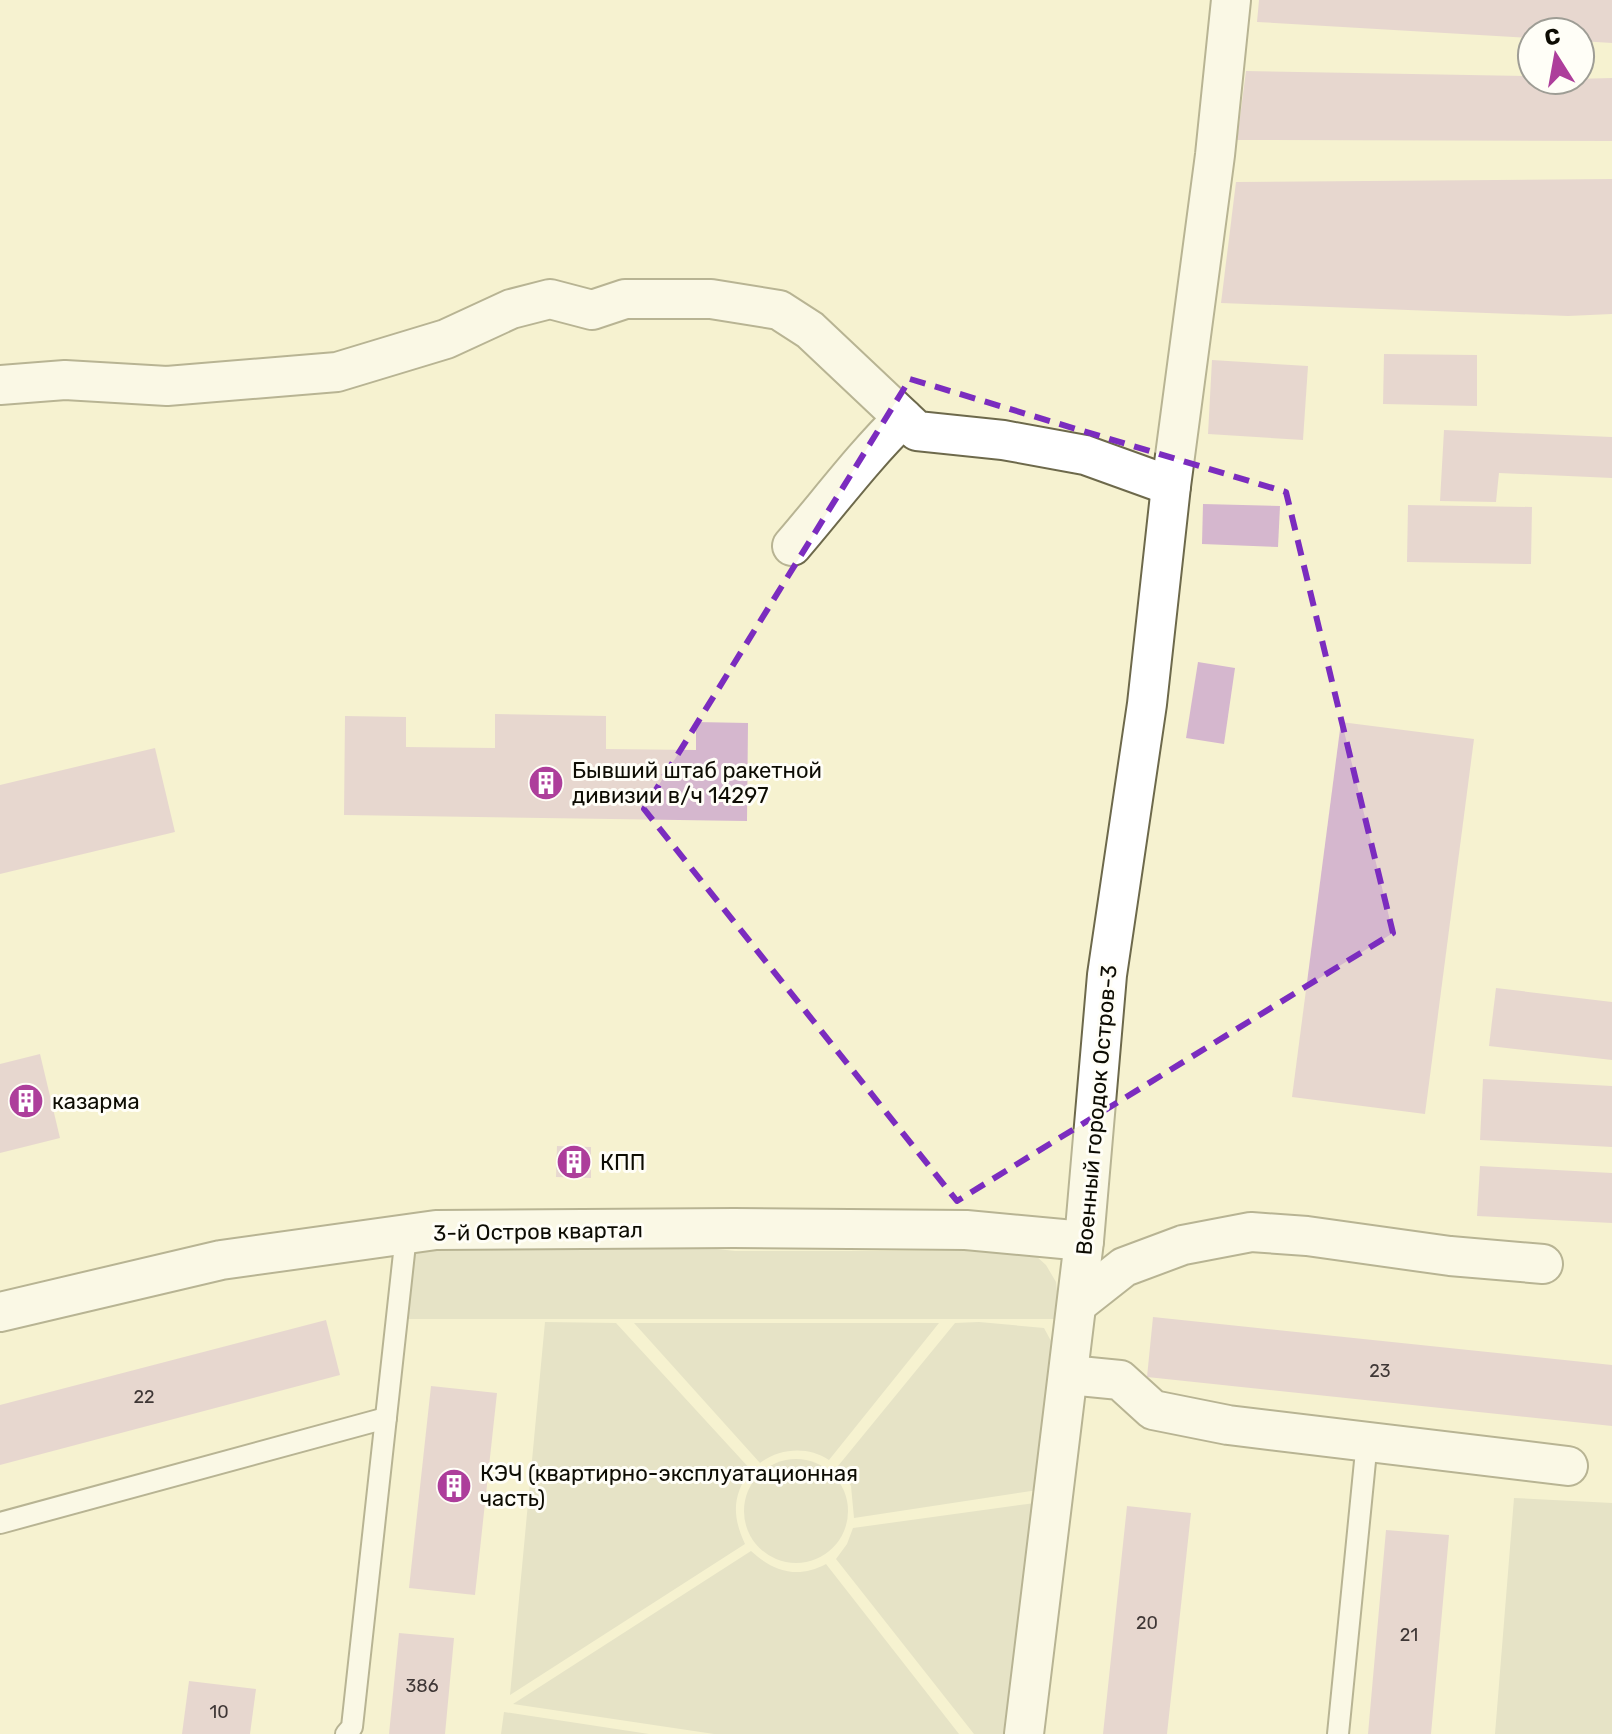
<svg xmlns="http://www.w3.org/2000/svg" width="1612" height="1734" font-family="Rubik,sans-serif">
<rect width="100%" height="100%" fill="#f6f2d0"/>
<g fill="#d2d0bb">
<path d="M545 1230 735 1251H966L1036 1256 1046 1265 1056 1282 1060 1319H408L413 1254Z"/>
<path d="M545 1322 616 1323 751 1470C732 1495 732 1516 745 1544L510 1695Z"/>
<path d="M979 1322 1044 1328 1051 1341 1038 1490 854 1518 851 1486 838 1466 955 1323Z"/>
<path d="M634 1323H939L829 1460C808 1446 780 1448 760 1463Z"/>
<circle cx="796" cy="1511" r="52"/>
<path d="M1514 1498 1612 1503V1734H1495Z"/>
<path d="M1035 1503 1003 1734H974L836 1559 847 1544 853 1528Z"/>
<path d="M751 1551C774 1572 798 1579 826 1564L959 1734H714L513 1704Z"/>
<path d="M504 1712 649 1734H501Z"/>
</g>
<g fill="#d5b7ce">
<path d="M1259 0H1612V43L1580 41V32H1532V38L1257 22Z"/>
<path d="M1246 71 1532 76V80L1612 78V141L1237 140Z"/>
<path d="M1612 179V314L1568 316 1221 303 1236 182Z"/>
<path d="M1384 354 1477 355V406L1383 404Z"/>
<path d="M1212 360 1308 366 1303 440 1208 434Z"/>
<path d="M1444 430 1612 437V478L1499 473 1496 502 1440 501Z"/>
<path d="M1203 504 1280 506 1278 547 1202 544Z"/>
<path d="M1408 505 1532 507 1531 564 1407 562Z"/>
<path d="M1198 662 1235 668 1224 744 1186 738Z"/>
<path d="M495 714 606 716V749L696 750V722L748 723 747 821 344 815 345 716 406 717V747L495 748Z"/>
<path d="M1341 722 1474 739 1425 1114 1292 1097Z"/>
<path d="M155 748 175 832 0 874V785Z"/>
<path d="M1496 988 1612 1002V1060L1489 1046Z"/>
<path d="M40 1054 60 1138 0 1153V1064Z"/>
<path d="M1483 1079 1612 1086V1147L1480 1140Z"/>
<path d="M557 1146 591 1147V1178L556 1177Z"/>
<path d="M1480 1166 1612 1173V1223L1477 1216Z"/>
<path d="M1153 1317 1612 1365V1426L1147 1377Z"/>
<path d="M326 1320 340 1375 0 1465V1405Z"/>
<path d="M431 1386 497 1393 475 1595 409 1588Z"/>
<path d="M1127 1506 1191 1513 1167 1734H1103Z"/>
<path d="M1386 1530 1449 1535 1431 1734H1368Z"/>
<path d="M399 1633 454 1638 445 1734H389Z"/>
<path d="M189 1681 256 1689 250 1734H182Z"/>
</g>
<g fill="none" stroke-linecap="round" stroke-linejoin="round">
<defs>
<g id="lane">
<path d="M0 1523 386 1418"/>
<path d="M346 1734 352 1727 406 1235"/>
<path d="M1338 1734 1367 1441"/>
</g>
<g id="street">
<path d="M0 385 65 380 167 386 337 372 446 339 511 309 550 299 592 310 625 299H711L779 310 810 330 917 431 1003 440 1085 455 1171 486"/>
<path d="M792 546C829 503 863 457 903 418"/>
<path d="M1077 1304 1124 1267 1183 1245 1251 1232 1307 1236 1450 1256 1543 1264"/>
<path d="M0 1312 221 1260 436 1230 734 1228 966 1230 1084 1241"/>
<path d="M1069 1375 1120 1380 1153 1410 1228 1425 1568 1466"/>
<path d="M1024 1734 1084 1241 1107 975 1147 704 1171 486 1215 155 1231 0"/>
</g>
</defs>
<use href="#lane" stroke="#6d694b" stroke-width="24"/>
<use href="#street" stroke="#6d694b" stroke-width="42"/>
<use href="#lane" stroke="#fff" stroke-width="20"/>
<use href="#street" stroke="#fff" stroke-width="38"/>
</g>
<path d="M0 0H1612V1734H0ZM910 379 1286 492 1393 933 957 1201 644 809Z" fill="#f6f2d0" fill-opacity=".55" fill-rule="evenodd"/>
<path fill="none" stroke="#7b2cbf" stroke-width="6" stroke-dasharray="16 10" stroke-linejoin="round" d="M910 379 1286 492 1393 933 957 1201 644 809Z"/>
<defs>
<symbol id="building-disc" viewBox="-11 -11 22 22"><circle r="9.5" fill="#ad3e9b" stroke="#fffef7"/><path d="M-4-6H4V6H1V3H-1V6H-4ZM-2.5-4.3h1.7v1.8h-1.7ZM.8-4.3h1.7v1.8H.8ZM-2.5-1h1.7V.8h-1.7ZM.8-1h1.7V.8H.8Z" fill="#fff"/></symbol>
</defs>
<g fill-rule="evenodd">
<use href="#building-disc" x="526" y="763" width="40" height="40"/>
<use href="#building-disc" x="6" y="1081" width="40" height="40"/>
<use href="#building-disc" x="554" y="1142" width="40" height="40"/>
<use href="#building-disc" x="434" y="1466" width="40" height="40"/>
</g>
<g text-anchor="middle" stroke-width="6" stroke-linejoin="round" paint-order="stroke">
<g font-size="18" fill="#3f3736">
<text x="1380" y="1377">23</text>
<text x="144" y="1403">22</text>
<text x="1147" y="1629">20</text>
<text x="1409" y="1641">21</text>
<text x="422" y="1692">386</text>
<text x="219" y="1718">10</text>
</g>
<g font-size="22" fill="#0d0c03" stroke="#fffef7" text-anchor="start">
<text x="572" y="778">Бывший штаб ракетной<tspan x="572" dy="25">дивизии в/ч 14297</tspan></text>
<text x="52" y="1109">казарма</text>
<text x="600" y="1170">КПП</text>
<text x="480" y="1481">КЭЧ (квартирно-эксплуатационная<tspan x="480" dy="25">часть)</tspan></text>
</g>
<g font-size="22" fill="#0d0c03" stroke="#fffef7">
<text transform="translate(1096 1110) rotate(-85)" y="8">Военный городок Остров-3</text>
<text transform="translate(538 1231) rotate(-1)" y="8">3-й Остров квартал</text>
</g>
</g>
<g transform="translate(1556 56) rotate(349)"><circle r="38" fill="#fffef7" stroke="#9e9d95" stroke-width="2"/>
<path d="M0-6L14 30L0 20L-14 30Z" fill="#ad3e9b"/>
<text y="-12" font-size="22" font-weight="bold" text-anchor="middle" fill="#0d0c03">С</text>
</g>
</svg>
